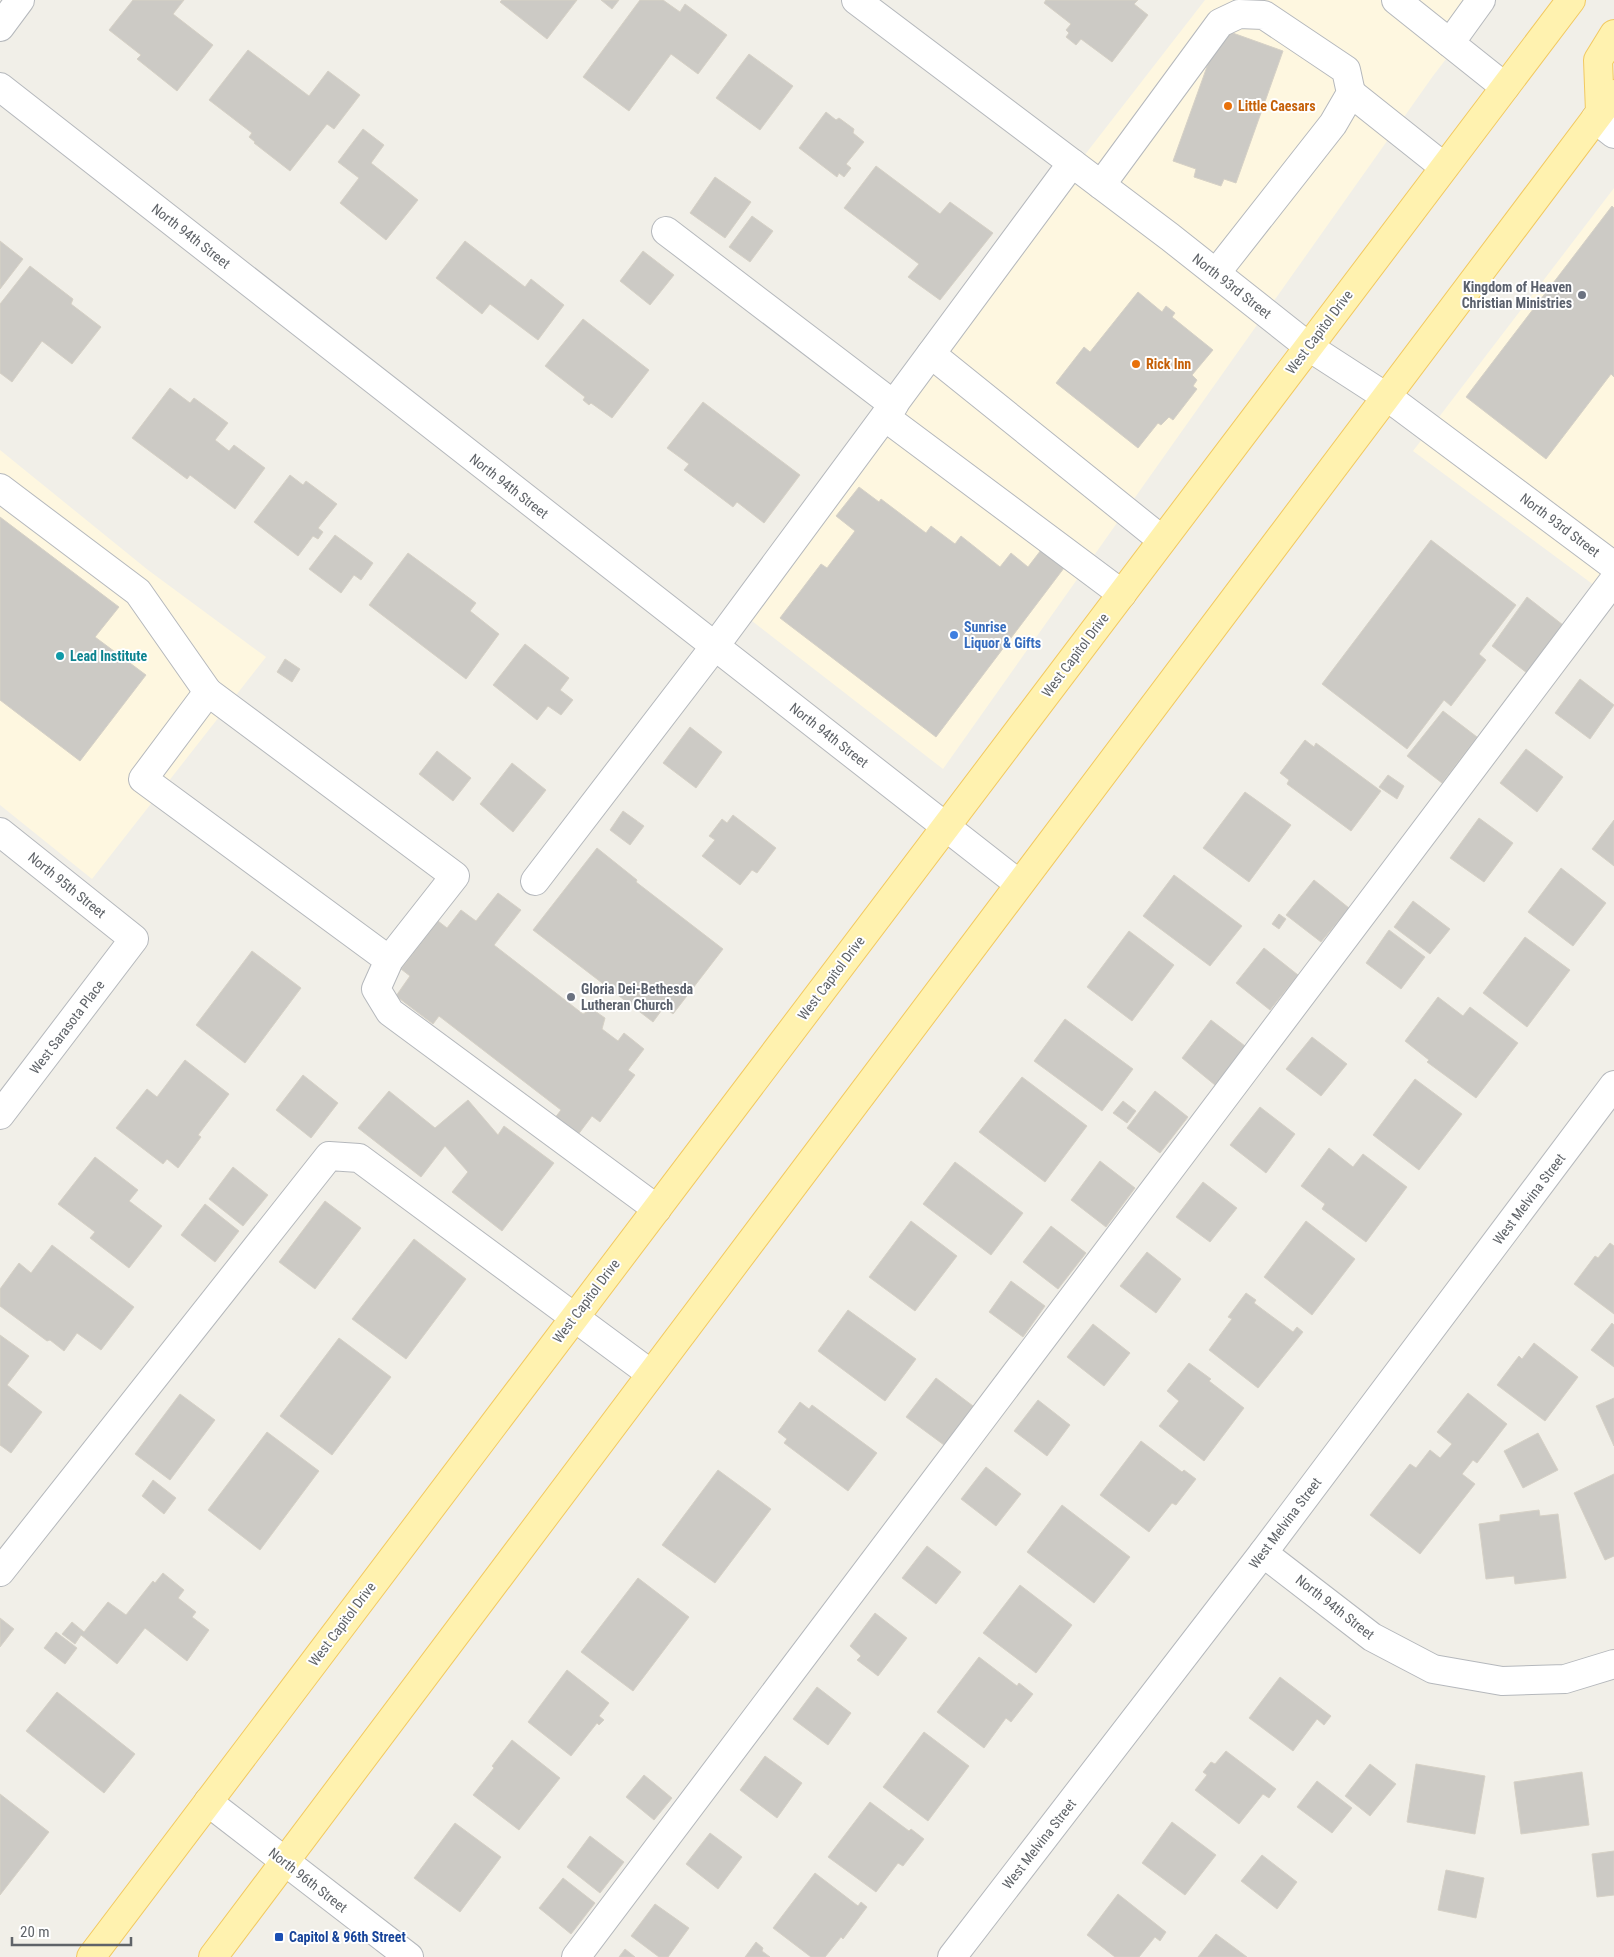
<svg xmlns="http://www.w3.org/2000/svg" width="1614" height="1957" font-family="'Roboto Condensed',sans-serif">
<rect width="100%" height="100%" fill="#f1efe8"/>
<g fill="#fef7e0">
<path d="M1205 0H1491L1433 76 943 769 734 607Z"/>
<path d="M1614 188V600L1413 451Z"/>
<path d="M0 450 148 570 266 657 92 879 0 805Z"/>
</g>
<g fill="#cccac5" stroke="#d6d1c6">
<path d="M133 0H184L173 14 213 45 177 91 137 59 141 55 109 30Z"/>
<path d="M502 0H577L547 39 500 2Z"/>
<path d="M601 0H619L612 9Z"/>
<path d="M640 0H663L680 12 685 4 727 35 698 74 671 54 629 111 583 77Z"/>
<path d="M1046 0H1138L1134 4 1148 15 1112 62 1081 39 1076 45 1066 37 1069 33 1066 30 1071 24 1044 3Z"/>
<path d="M1230 32 1283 51 1236 183 1224 179 1221 186 1194 177 1196 169 1173 161 1217 39Z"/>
<path d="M248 50 309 96 328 71 360 95 334 129 327 124 290 171 254 143 255 142 249 137 252 133 209 100Z"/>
<path d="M749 54 793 86 760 130 716 98Z"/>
<path d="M826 112 836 120 839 118 854 129 853 133 864 142 846 164 851 168 844 177 839 173 837 177 799 148Z"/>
<path d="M363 129 384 145 371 163 418 200 386 240 340 203 359 178 338 162Z"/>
<path d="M876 166 940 214 950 202 993 233 940 300 908 277 919 264 844 208Z"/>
<path d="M715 177 751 202 725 238 690 213Z"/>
<path d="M1612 206 1614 208V377L1611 374 1546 459 1466 397Z"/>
<path d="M752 216 773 231 750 262 729 247Z"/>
<path d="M0 241 23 259 0 289Z"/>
<path d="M465 241 525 287 531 279 564 305 538 340 490 304 482 314 436 278Z"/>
<path d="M643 251 674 275 650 305 620 281Z"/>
<path d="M30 266 73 299 71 304 101 327 72 364 42 341 12 382 0 373V304Z"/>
<path d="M1138 292 1162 312 1166 306 1175 313 1172 317 1213 350 1192 375 1197 380 1193 386 1197 389 1173 420 1169 417 1161 425 1158 423 1138 448 1056 383 1084 347 1090 352Z"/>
<path d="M583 319 649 370 612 418 591 403 589 405 583 400 585 397 545 366Z"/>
<path d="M170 388 190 403 194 398 228 423 215 440 229 451 234 445 265 468 235 509 190 475 187 479 132 438Z"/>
<path d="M703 402 800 475 764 523 737 502 733 507 684 470 689 464 667 448Z"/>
<path d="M290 475 303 485 306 481 337 504 318 528 323 532 318 539 313 536 298 556 254 522Z"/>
<path d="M859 487 879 502 881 499 926 533 931 526 955 544 961 536 1000 567 1011 553 1028 567 1041 550 1064 568 936 737 780 618 821 564 827 568 855 531 836 516Z"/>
<path d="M0 517 119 607 95 637 146 675 80 761 0 700Z"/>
<path d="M335 535 373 563 361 580 354 575 341 593 309 569Z"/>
<path d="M1431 540 1516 605 1479 654 1486 660 1451 706 1444 700 1407 749 1322 684Z"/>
<path d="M408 553 476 603 470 611 499 634 466 679 369 605Z"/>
<path d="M1527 597 1563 625 1527 673 1492 646Z"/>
<path d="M525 644 569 678 560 690 573 700 561 715 548 706 537 720 493 685Z"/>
<path d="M285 659 300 669 292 682 277 672Z"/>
<path d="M1580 679 1614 705 1590 739 1555 713Z"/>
<path d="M1443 711 1477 737 1442 783 1407 756Z"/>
<path d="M690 727 722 752 696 788 663 763Z"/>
<path d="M1305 740 1314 747 1316 743 1381 791 1351 831 1287 784 1289 780 1280 773Z"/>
<path d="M1526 749 1563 777 1537 812 1500 783Z"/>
<path d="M437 751 471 778 453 801 419 774Z"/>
<path d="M512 763 546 790 513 832 480 804Z"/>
<path d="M1388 775 1404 786 1397 799 1379 787Z"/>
<path d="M1245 792 1291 825 1249 882 1203 848Z"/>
<path d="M623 811 644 826 630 845 610 830Z"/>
<path d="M733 815 776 848 757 873 752 870 740 885 702 856 715 840 709 836 722 819 727 823Z"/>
<path d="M1479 818 1513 843 1484 882 1450 858Z"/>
<path d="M1614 820V866L1592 849Z"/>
<path d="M597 848 637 880 636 882 723 949 673 1014 664 1007 653 1022 533 930Z"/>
<path d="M1561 868 1606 903 1573 946 1528 912Z"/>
<path d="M1174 875 1242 926 1210 966 1143 916Z"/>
<path d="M1314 880 1349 908 1321 942 1286 915Z"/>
<path d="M498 893 521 910 494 945 583 1014 592 1009 605 1018 602 1029 618 1041 624 1033 644 1049 628 1070 635 1075 600 1122 592 1116 577 1136 554 1119 561 1110 439 1016 433 1024 396 996 410 976 401 969 438 921 447 928 461 910 476 921Z"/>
<path d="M1413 901 1450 929 1430 954 1394 927Z"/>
<path d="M1279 914 1286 919 1279 929 1272 924Z"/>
<path d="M1389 930 1425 957 1401 989 1366 963Z"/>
<path d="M1129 931 1174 965 1132 1021 1087 987Z"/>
<path d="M1525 937 1570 970 1527 1027 1483 993Z"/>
<path d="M1264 948 1298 975 1270 1010 1236 983Z"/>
<path d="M252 951 301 988 245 1063 196 1025Z"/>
<path d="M1438 997 1463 1016 1470 1007 1518 1043 1476 1098 1427 1062 1429 1060 1405 1041Z"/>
<path d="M1065 1019 1133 1069 1102 1111 1034 1061Z"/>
<path d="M1211 1020 1245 1046 1215 1085 1182 1058Z"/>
<path d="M1312 1037 1347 1064 1321 1096 1286 1069Z"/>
<path d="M185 1060 229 1094 198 1135 201 1137 178 1168 167 1159 163 1164 116 1128 147 1089 157 1097Z"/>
<path d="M303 1075 338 1103 311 1138 276 1110Z"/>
<path d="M1022 1077 1087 1126 1045 1182 979 1132Z"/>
<path d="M1415 1079 1462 1114 1419 1170 1373 1135Z"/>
<path d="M389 1091 435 1128 468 1100 498 1135 504 1126 554 1163 502 1231 452 1192 468 1172 445 1146 421 1177 358 1128Z"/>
<path d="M1155 1091 1188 1117 1160 1153 1127 1128Z"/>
<path d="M1123 1101 1136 1111 1127 1123 1113 1113Z"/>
<path d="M1260 1107 1295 1134 1266 1173 1230 1145Z"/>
<path d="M1329 1148 1353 1167 1363 1154 1407 1187 1366 1242 1322 1209 1325 1204 1301 1186Z"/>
<path d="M95 1157 138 1190 129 1201 162 1226 129 1268 90 1238 95 1232 58 1204Z"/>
<path d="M1100 1161 1135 1188 1106 1227 1071 1200Z"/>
<path d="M955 1162 1023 1213 991 1255 923 1204Z"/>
<path d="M233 1167 268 1195 243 1226 209 1199Z"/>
<path d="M1203 1182 1237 1208 1210 1242 1176 1217Z"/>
<path d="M325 1201 361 1228 315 1289 279 1262Z"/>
<path d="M205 1204 239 1231 215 1262 181 1235Z"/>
<path d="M911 1221 957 1256 915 1311 869 1277Z"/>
<path d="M1306 1221 1355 1259 1312 1315 1264 1277Z"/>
<path d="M1051 1226 1086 1253 1058 1289 1023 1262Z"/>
<path d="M414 1239 466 1279 406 1359 352 1319Z"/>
<path d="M1610 1243 1614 1246V1314L1574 1284 1595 1256 1598 1258Z"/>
<path d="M52 1245 134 1307 101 1350 77 1333 64 1351 50 1340 47 1341 0 1306V1289L19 1263 31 1273Z"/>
<path d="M1147 1252 1181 1279 1156 1313 1120 1286Z"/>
<path d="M1011 1281 1045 1306 1023 1337 989 1312Z"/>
<path d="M1246 1293 1256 1300 1254 1303 1293 1332 1297 1327 1303 1332 1258 1388 1209 1350 1232 1319 1228 1317Z"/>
<path d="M848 1310 916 1359 885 1401 818 1351Z"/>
<path d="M1612 1323 1614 1325V1367L1591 1350Z"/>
<path d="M1093 1324 1130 1353 1104 1386 1067 1357Z"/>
<path d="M0 1335 29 1356 7 1385 42 1412 11 1453 0 1445Z"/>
<path d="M339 1338 391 1377 332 1455 280 1416Z"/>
<path d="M1534 1343 1578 1377 1545 1421 1497 1385 1519 1356 1522 1359Z"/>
<path d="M1189 1363 1211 1379 1209 1381 1244 1408 1204 1461 1159 1426 1179 1401 1167 1391Z"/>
<path d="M936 1378 973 1406 944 1445 906 1417Z"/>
<path d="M1468 1393 1507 1424 1477 1463 1473 1460 1462 1474 1475 1484 1420 1554 1370 1515 1410 1464 1416 1468 1430 1450 1440 1458 1452 1444 1437 1432Z"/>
<path d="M180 1394 215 1420 170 1480 135 1454Z"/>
<path d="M1614 1398V1446L1596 1406Z"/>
<path d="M1038 1400 1070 1425 1047 1456 1014 1431Z"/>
<path d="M800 1402 809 1409 812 1405 877 1453 848 1491 784 1443 787 1439 778 1432Z"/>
<path d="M267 1432 319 1471 260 1550 208 1510Z"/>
<path d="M1538 1433 1558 1470 1523 1488 1504 1451Z"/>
<path d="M1141 1441 1182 1472 1184 1470 1196 1479 1176 1505 1172 1503 1149 1532 1100 1495Z"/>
<path d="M986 1467 1021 1494 996 1526 961 1499Z"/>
<path d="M718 1470 771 1509 715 1583 662 1545Z"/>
<path d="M1614 1474V1556L1605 1560 1574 1493Z"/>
<path d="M153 1480 176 1498 164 1514 142 1496Z"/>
<path d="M1062 1505 1130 1557 1094 1603 1027 1552Z"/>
<path d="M1539 1510 1540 1516 1558 1514 1566 1578 1515 1584 1514 1576 1486 1579 1479 1524 1500 1521V1515Z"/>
<path d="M927 1546 961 1572 936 1604 902 1578Z"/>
<path d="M163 1573 184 1590 178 1598 196 1612 192 1617 209 1630 187 1661 145 1628 117 1664 81 1635 75 1644 62 1634 72 1622 84 1632 108 1602 126 1615 153 1581 155 1583Z"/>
<path d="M638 1578 689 1617 633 1691 581 1652Z"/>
<path d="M1020 1585 1072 1625 1036 1673 983 1633Z"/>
<path d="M875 1613 907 1638 878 1676 857 1660 861 1656 850 1646Z"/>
<path d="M0 1618 14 1629 0 1647Z"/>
<path d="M56 1632 77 1648 65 1664 44 1648Z"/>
<path d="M979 1657 1017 1686 1019 1683 1033 1694 1011 1722 1006 1718 984 1748 937 1712Z"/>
<path d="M567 1670 609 1703 599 1716 604 1720 599 1725 597 1723 571 1756 528 1722Z"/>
<path d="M1280 1677 1331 1716 1324 1725 1317 1719 1293 1751 1249 1718Z"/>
<path d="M817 1687 851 1713 828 1745 793 1719Z"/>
<path d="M57 1692 135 1754 104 1793 26 1731Z"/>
<path d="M924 1732 969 1766 928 1821 883 1787Z"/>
<path d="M512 1740 560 1778 519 1830 473 1795 494 1768 492 1766Z"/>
<path d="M1226 1751 1276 1789 1269 1798 1263 1794 1239 1824 1195 1790 1207 1775 1203 1772 1211 1762 1215 1764Z"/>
<path d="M765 1756 802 1783 777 1818 740 1790Z"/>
<path d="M1370 1764 1396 1784 1370 1816 1345 1796Z"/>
<path d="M1416 1764 1485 1776 1475 1834 1407 1822Z"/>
<path d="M1582 1772 1589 1825 1521 1834 1514 1782Z"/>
<path d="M644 1775 672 1798 654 1820 626 1797Z"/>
<path d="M1317 1781 1352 1808 1332 1833 1297 1807Z"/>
<path d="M0 1794 49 1832 0 1895Z"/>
<path d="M870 1802 909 1831 911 1829 924 1839 903 1866 898 1863 876 1892 828 1857Z"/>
<path d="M1172 1822 1216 1855 1185 1895 1142 1863Z"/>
<path d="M455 1823 501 1857 460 1912 414 1878Z"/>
<path d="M710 1833 742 1857 718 1889 686 1864Z"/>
<path d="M590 1836 624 1862 600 1893 567 1867Z"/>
<path d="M1614 1851V1895L1597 1897 1592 1854Z"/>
<path d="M1262 1855 1297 1882 1277 1909 1241 1881Z"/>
<path d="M1446 1870 1484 1878 1476 1918 1438 1910Z"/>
<path d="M815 1873 858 1906 861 1902 867 1907 843 1939 841 1937 825 1957H811L773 1928Z"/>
<path d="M563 1878 595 1903 571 1934 539 1908Z"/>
<path d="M1118 1894 1166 1932 1160 1941 1155 1937 1139 1957H1115L1087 1935Z"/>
<path d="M655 1904 689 1928 668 1957H659L631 1936Z"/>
<path d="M1216 1934 1247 1957H1198Z"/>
<path d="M756 1942 763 1948 762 1951 770 1957H745Z"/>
<path d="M625 1949 635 1957H619Z"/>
</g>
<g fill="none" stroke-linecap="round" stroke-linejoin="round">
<defs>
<g id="minor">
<path d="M856 0 1170 237 1309 347 1397 404 1614 566"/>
<path d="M1396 0 1505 87"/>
<path d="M0 27 20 0"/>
<path d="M1450 43 1481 0"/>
<path d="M0 87 1019 884"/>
<path d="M1351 93 1444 167"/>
<path d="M1595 119 1614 134"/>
<path d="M1101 185 1220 23 1239 14 1264 15 1346 70 1351 93 1333 124 1216 273"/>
<path d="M666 231 894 405"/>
<path d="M931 354 1162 540"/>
<path d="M885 417 1122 594"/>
<path d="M0 488 138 592 208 692"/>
<path d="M0 832 134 939 0 1115"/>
<path d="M535 881 715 646 1072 163"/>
<path d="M389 960 455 876 208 692 143 779 389 960 376 989 390 1012 657 1209"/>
<path d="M1263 1553 1372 1637 1433 1669 1502 1681 1565 1679 1614 1664"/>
<path d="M0 1572 329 1156 359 1158 651 1374"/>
<path d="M208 1802 409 1957"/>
<path d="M576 1957 1614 580"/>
<path d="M952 1957 1263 1553 1614 1085"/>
</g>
<g id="major">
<path d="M1600 112 1598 60 1614 34"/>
<path d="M91 1957 1571 0"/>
<path d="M213 1957 1614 94"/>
</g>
</defs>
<use href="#minor" stroke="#b5b8bc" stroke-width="30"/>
<use href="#major" stroke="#f2c960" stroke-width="30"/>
<use href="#minor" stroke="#fff" stroke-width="28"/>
<use href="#major" stroke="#fff2af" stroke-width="28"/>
</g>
<g fill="#e8710a" stroke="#fff" stroke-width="2">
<circle cx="1228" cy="106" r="5"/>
<circle cx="1136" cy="364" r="5"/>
</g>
<g fill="#6b7280" stroke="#fff" stroke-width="2">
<circle cx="1582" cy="295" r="5"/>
<circle cx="571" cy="997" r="5"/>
</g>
<circle fill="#3f7fe0" stroke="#fff" stroke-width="2" cx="954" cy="635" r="5"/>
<circle fill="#0f9aa8" stroke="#fff" stroke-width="2" cx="60" cy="656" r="5"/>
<rect fill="#1a4fb4" stroke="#fff" stroke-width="2" x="274" y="1932" width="10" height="10" rx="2.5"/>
<g text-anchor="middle" stroke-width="4" stroke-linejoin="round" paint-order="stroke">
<g font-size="14" font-weight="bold" fill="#c56008" stroke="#fff" text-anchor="start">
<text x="1238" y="111">Little Caesars</text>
<text x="1146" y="369">Rick Inn</text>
</g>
<g font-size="14" fill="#5f6368" stroke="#fff">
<text transform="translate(191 236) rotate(38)" y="5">North 94th Street</text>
<text transform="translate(1232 286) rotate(38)" y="5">North 93rd Street</text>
<text transform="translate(1319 332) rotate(-53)" y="5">West Capitol Drive</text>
<text transform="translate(509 486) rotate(38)" y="5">North 94th Street</text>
<text transform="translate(1560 525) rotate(37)" y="5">North 93rd Street</text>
<text transform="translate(1075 655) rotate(-53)" y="5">West Capitol Drive</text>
<text transform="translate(829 735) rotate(38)" y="5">North 94th Street</text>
<text transform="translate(67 885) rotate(39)" y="5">North 95th Street</text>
<text transform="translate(831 978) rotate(-53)" y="5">West Capitol Drive</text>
<text transform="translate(67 1027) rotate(-53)" y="5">West Sarasota Place</text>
<text transform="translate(1529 1199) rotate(-53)" y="5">West Melvina Street</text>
<text transform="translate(586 1301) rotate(-53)" y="5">West Capitol Drive</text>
<text transform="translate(1285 1523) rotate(-53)" y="5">West Melvina Street</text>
<text transform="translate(1335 1607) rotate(38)" y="5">North 94th Street</text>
<text transform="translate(342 1624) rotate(-53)" y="5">West Capitol Drive</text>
<text transform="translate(1039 1844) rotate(-52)" y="5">West Melvina Street</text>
<text transform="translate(308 1880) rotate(38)" y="5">North 96th Street</text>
</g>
<g font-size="14" font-weight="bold" fill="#5b616d" stroke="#fff" text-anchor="end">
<text x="1572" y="292">Kingdom of Heaven<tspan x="1572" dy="16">Christian Ministries</tspan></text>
<text x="581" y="994" text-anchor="start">Gloria Dei-Bethesda<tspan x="581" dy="16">Lutheran Church</tspan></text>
</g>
<g font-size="14" font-weight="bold" fill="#366cbe" stroke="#fff" text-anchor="start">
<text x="964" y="632">Sunrise<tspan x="964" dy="16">Liquor &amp; Gifts</tspan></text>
</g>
<g font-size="14" font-weight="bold" fill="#0d838f" stroke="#fff" text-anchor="start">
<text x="70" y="661">Lead Institute</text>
</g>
<g font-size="14" font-weight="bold" fill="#164399" stroke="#fff" text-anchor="start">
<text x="289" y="1942">Capitol &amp; 96th Street</text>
</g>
</g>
<path d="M12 1937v8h119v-8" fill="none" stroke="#5f6368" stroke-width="2.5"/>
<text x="20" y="1937" font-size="15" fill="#5f6368" stroke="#ffffff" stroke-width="4" paint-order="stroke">20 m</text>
</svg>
